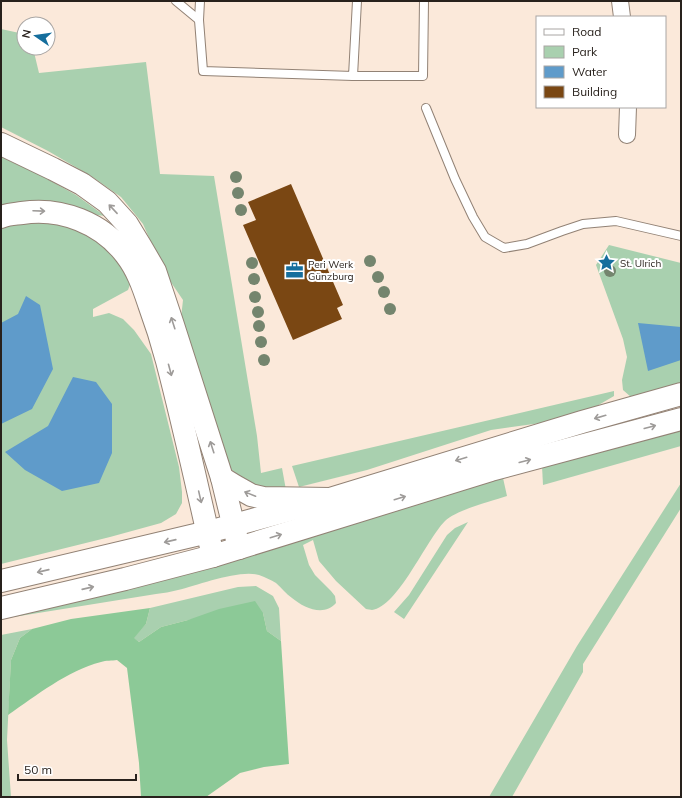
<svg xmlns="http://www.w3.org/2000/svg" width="682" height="798" font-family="Mulish,sans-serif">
<rect width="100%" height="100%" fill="#fbe9da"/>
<g fill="#a9d0af">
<path d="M1 29 24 34V48H33L39 73 146 62 160 174 214 176 257 436 261 473 282 468 286 490H265L245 482 228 466 181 318 183 300 164 272 143 224 121 197 91 176 48 151 1 127Z"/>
<path d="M1 157 40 175 76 195 105 216 91 214 1 211Z"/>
<path d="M65 221 94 234 116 255 131 282 128 290 93 309V317L109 313 123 319 134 330 151 354 179 467 182 492V503L176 514 161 523 110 537 1 564V225Z"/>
<path d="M609 245 681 263V385L631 397 623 390 622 380 627 357 623 339 596 265Z"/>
<path d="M614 391V396L590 410 541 423 491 430 367 470 299 487 292 466Z"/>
<path d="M681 428V446L543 485 542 466Z"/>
<path d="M503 478 507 496C492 501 456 510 445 521 426 540 398 607 372 610 371 610 367 609 366 609L336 581 325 568 319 561 313 540 303 545 309 565 315 575 331 591 335 596 336 603C324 617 304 608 292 598 286 594 282 588 276 583 271 580 265 577 259 575 240 569 198 585 178 590 171 592 163 593 156 594L1 619V615L157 582Z"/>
<path d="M681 483V508L583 664V672L512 797H489L577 646Z"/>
<path d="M468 522 404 619 394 612 409 595 447 535 455 528Z"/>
<path d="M256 586 273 596 279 608 281 641 267 631 263 613 188 620 161 627 139 642 133 638 146 624 150 608 238 587Z"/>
<path d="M32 629 20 638 11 660 7 740 11 797H1V635Z"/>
</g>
<path fill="#8cc997" d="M255 601 263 613 267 631 281 641 289 764 264 767 240 773 206 797H141L139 763 127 668 117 660C112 661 106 660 101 662 67 671 37 695 8 715L11 660 20 638 32 629 71 619 150 608 146 624 134 638 139 642 161 627 188 620 219 609Z"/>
<g fill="#5f9bca">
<path d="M26 296 40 305 53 369 32 409 1 424V323L18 314Z"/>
<path d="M638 323 681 327V360L648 371Z"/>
<path d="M73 377 96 382 112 404V453L99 483 62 491 25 470 5 452 48 426Z"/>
</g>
<path fill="#7a4713" d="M291 184 343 305 337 308 342 319 293 340 243 225 256 220 248 202Z"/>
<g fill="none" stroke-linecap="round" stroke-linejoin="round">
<defs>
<g id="service">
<path d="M176 1 199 20 203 71 353 76 357 1"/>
<path d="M199 20 200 1"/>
<path d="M353 76H423L424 1"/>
<path d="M426 108 455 179 473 217 485 237 504 248 527 244 562 231 583 224 616 221 681 236"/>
</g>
<g id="minor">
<path d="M620 1 622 17"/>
<path d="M627 135 628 107"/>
</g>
<g id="primary">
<path d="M1 581 208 532 330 499 582 422 681 394"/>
<path d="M1 608 125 579 213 556 491 470 681 419"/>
</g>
<g id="motorway">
<path d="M1 144 53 169 82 184 107 202 127 224 141 247 155 271 173 325 222 478 239 548"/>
<path d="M1 217C8 214 15 214 22 213 61 207 102 223 126 255 137 269 143 286 149 304 156 323 162 342 167 361 184 426 198 491 213 556"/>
<path d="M222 478 235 486 251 495 263 498 330 499"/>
</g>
</defs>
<use href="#service" stroke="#928275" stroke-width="10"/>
<use href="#minor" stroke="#928275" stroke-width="18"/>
<use href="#primary" stroke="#928275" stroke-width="24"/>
<use href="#motorway" stroke="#928275" stroke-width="24"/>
<use href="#service" stroke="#fff" stroke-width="8"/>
<use href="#minor" stroke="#fff" stroke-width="16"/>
<use href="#primary" stroke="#fff" stroke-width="22"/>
<use href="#motorway" stroke="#fff" stroke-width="22"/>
</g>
<g fill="#74856e">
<circle cx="236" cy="177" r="6"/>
<circle cx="238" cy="193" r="6"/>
<circle cx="241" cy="210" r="6"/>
<circle cx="370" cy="261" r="6"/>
<circle cx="252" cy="263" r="6"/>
<circle cx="610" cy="271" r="6"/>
<circle cx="378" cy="277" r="6"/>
<circle cx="254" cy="279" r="6"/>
<circle cx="384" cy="292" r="6"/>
<circle cx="255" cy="297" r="6"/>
<circle cx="390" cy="309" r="6"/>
<circle cx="258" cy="312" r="6"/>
<circle cx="259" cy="326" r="6"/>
<circle cx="261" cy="342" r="6"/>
<circle cx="264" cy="360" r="6"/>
</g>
<defs><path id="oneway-shaft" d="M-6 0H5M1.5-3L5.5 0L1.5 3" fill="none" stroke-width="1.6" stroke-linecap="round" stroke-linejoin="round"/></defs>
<g stroke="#9e9b99">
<use href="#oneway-shaft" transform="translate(113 209) rotate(-133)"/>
<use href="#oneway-shaft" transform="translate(39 211) rotate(2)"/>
<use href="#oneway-shaft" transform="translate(173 323) rotate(-108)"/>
<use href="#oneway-shaft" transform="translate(170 370) rotate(75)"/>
<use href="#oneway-shaft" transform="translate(600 417) rotate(164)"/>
<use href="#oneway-shaft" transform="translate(650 427) rotate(-15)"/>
<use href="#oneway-shaft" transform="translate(212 447) rotate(-108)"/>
<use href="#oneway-shaft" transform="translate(461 459) rotate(163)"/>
<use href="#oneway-shaft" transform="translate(525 461) rotate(-15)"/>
<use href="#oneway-shaft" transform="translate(250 494) rotate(-158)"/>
<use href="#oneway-shaft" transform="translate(200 497) rotate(77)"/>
<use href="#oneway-shaft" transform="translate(400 498) rotate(-17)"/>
<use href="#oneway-shaft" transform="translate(276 536) rotate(-17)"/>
<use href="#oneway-shaft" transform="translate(170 541) rotate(167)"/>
<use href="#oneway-shaft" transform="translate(43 571) rotate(167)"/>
<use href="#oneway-shaft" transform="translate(88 588) rotate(-13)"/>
</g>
<defs>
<symbol id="sight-bare" viewBox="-9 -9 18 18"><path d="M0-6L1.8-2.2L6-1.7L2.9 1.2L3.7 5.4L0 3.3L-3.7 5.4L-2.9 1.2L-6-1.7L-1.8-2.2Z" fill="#156e9d" stroke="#fff" stroke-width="2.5" paint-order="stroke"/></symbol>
<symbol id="office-bare" viewBox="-9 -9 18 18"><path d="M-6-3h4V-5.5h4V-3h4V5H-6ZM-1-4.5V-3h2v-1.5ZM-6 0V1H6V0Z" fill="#156e9d" stroke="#fff" stroke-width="2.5" paint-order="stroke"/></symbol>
</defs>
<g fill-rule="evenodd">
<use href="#sight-bare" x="594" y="250" width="25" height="25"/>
<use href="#office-bare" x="282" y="258" width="25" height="25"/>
</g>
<g text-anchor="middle" stroke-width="4" stroke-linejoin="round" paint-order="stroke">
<g font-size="10" fill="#28211c" stroke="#fff" text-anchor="start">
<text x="620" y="267">St. Ulrich</text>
<text x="308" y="268">Peri Werk<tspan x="308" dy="12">Günzburg</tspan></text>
</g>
</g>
<rect width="682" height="798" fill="none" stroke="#28211c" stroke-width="4"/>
<rect x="536" y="16" width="130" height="92" fill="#ffffff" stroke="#a9a6a4"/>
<rect x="544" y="29" width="20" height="6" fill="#ffffff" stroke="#a9a6a4"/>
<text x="572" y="36" font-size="12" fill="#28211c">Road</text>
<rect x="544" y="46" width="20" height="12" fill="#a9d0af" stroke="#a9a6a4"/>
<text x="572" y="56" font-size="12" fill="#28211c">Park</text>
<rect x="544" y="66" width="20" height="12" fill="#5f9bca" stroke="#a9a6a4"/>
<text x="572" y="76" font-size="12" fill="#28211c">Water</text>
<rect x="544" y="86" width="20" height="12" fill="#7a4713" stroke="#a9a6a4"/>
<text x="572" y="96" font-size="12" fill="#28211c">Building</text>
<g transform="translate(36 36) rotate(283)"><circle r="19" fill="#ffffff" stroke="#a9a6a4"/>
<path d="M0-3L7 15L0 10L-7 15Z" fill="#156e9d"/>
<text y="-6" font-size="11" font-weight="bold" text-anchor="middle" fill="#28211c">N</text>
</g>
<path d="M18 774v6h118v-6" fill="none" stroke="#28211c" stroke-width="2"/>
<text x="24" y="774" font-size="12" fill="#28211c" stroke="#ffffff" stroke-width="3" paint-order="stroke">50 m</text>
</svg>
